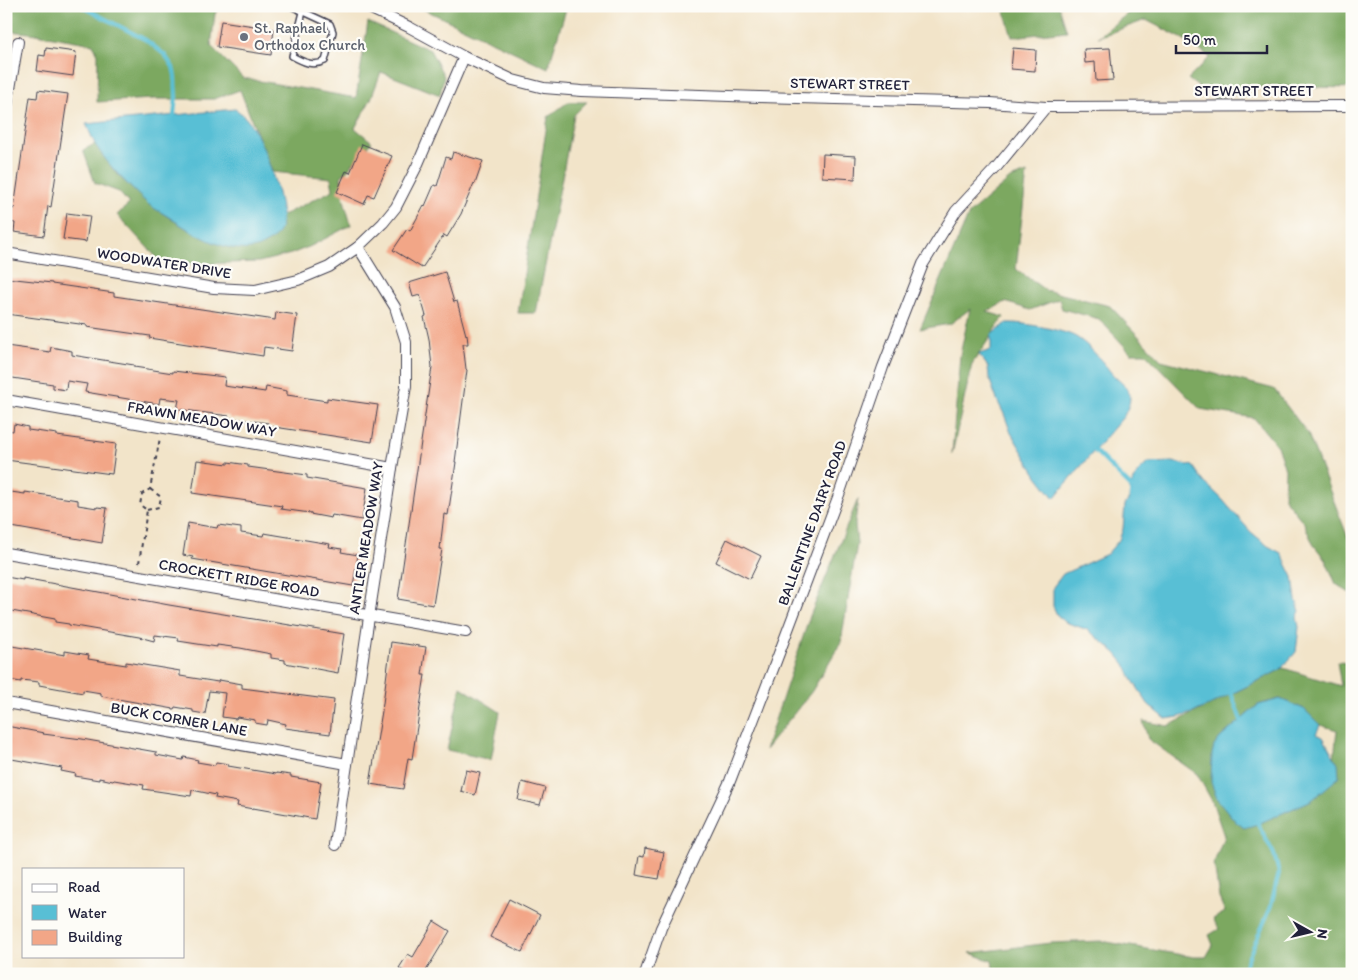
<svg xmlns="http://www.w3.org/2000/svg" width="1358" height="980" font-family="Itim,sans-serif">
<rect width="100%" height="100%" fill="#fdfcf7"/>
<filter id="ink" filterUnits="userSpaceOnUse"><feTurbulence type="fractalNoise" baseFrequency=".02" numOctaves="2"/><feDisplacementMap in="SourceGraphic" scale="10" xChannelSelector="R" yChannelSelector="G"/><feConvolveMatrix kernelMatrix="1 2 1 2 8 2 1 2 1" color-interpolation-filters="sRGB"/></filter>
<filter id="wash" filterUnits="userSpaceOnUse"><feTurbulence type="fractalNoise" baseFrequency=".0096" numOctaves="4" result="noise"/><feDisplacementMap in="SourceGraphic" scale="20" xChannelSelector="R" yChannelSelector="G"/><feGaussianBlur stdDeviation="1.12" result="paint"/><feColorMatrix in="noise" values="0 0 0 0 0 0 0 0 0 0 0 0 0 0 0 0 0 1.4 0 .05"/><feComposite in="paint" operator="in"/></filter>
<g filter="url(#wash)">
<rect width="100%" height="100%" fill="#f2e4c9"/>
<g fill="#7ba861" stroke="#4e654e" fill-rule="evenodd">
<path d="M6 6H220L215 14 211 46 243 78 356 98 368 22 430 50 444 76 440 95 381 72 371 99 355 128 372 142 341 177 344 200 351 225 311 246 291 254 259 262 193 264 159 260 117 215 129 204 119 192 95 183 83 150 95 144C103 155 111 168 121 178 152 209 188 233 230 248L281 227V216L333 190 331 178 272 172 240 90 214 99H153L97 102 98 54 93 44 30 33 6 31Z"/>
<path d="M417 6H567L548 68Z"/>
<path d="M1003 6H1059L1067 31 1012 37Z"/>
<path d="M1137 6H1352V88L1267 86 1214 99 1188 79 1210 57 1183 39 1146 20 1098 37Z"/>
<path d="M568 102H587L574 115 536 313H518L548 117Z"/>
<path d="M1027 173 1016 269 1045 290 1110 306 1161 360 1274 389 1308 434 1352 548V833L1348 851 1351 873 1352 874V974H994L992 961 970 953 1050 943 1101 941 1194 957H1206L1213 945 1209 935 1219 929 1213 919 1225 912 1219 898 1214 863 1224 836 1212 801 1197 774 1148 739 1143 721 1168 726 1283 668 1341 686 1337 662 1352 663 1348 644 1351 594 1336 584 1325 559 1313 544 1304 523 1284 498 1285 469 1277 446 1254 418 1200 409 1145 353H1131L1099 319 1062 309 1059 299 1030 310 1005 302 987 312 1004 317 972 364 952 454 960 355 970 309 950 324 920 329 969 214 1010 179ZM1280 699 1304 709 1320 725 1337 730 1334 759 1220 738 1258 705Z"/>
<path d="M858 499 855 524 857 544 841 642 812 691 765 750 810 616Z"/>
<path d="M461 687 500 712 491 760 447 750Z"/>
</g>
<g fill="#58bfd5" stroke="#3d7088">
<path d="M235 109C253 119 265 150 271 170 276 185 284 209 281 225 280 233 274 239 268 242 263 245 256 249 250 249 222 252 190 231 167 216 161 212 154 209 148 204 129 186 109 167 95 144 92 138 89 130 86 124Z"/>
<path d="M1007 323C1021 322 1064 330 1076 337 1090 345 1104 364 1114 376 1119 381 1127 386 1129 394 1132 401 1127 409 1124 416L1054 498 1037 476 1011 433 1004 414 997 400 989 378 988 367 979 354 991 350V335Z"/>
<path d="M1173 462 1193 466 1204 482 1220 497 1251 532 1268 546 1281 553 1293 577 1296 600 1300 611 1297 617 1299 627 1296 652 1280 670 1195 712 1179 717 1166 719 1148 704 1132 679 1125 664 1116 653 1088 630 1065 622 1057 615 1053 606V587L1063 574 1107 554 1119 540 1123 529 1125 505 1129 499 1130 486 1133 482 1138 472 1148 463Z"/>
<path d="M1280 699 1304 709 1320 725 1316 734 1323 737 1338 764 1339 777 1312 800 1258 824 1244 828 1236 822 1217 799 1211 782 1212 754 1214 746 1220 738 1258 705Z"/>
</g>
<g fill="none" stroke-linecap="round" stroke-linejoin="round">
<g stroke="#58bfd5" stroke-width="4">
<path d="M81 6 146 40 165 55 173 67 175 76 176 97 174 115 175 118"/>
<path d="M1091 447 1130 486 1133 491"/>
<path d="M1230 690 1242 723"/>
<path d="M1241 974 1270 909 1279 873 1274 854 1258 824V820"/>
</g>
</g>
<g id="blocks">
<g fill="#f2a687">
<path d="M221 21 274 29 271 55 217 47Z"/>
<path d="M46 48 76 52 73 76 37 71 39 55 45 56Z"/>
<path d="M1013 48 1036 50 1035 71 1011 69Z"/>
<path d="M1110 48 1113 80 1096 81 1095 62 1085 63 1084 49Z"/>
<path d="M38 90 68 94 51 207 48 206 44 236 14 232 15 223 10 222 12 208 14 209 30 97 37 98Z"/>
<path d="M362 144 392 156 374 197 368 195 364 204 337 192 346 171 350 173Z"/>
<path d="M453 152 483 161 475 184 474 183 461 214 447 237 444 235 422 268 393 250 407 229 410 231 424 205 425 206 434 185 437 186 446 157 451 159Z"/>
<path d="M823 154 856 156 855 179 822 177Z"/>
<path d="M67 213 90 216 86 242 63 239Z"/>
<path d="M445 272 454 302 457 301 466 335 467 334 468 344H463L466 369 467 370 455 462H456L454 476 448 515 444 514 440 549H442L433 605 398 599 432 367 429 339 424 317 426 316 420 295 413 297 409 283Z"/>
<path d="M6 278 52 283V284L114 293V296L275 320 276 312 297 315 292 351 264 347 263 356 149 338 150 336 87 327V325L6 314Z"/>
<path d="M6 346 50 352 51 347 72 351V355L134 365V367L173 373V371L225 377 224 386 265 392 266 387 287 391V395L327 401V398L378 405 372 442 268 426V423L229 418V416L177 409 179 400 160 398 159 404 85 392 87 384 67 381 66 390 53 388V384L6 377Z"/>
<path d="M14 424 28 427V430L57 434V436L116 444 112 474 6 460V430L13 431Z"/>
<path d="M197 460 228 464V462L248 465V467L307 475V478L367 488 362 520 332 515 331 518 310 514V513L281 509 282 506 192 493Z"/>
<path d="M11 492 25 494V492L78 500V505L97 508V507L107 508 102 543 6 526V494H11Z"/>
<path d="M188 523 217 528 218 525 241 528V533L263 536 264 533 330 544 329 547 342 549 341 552 358 555 353 586 192 559 193 557 183 555Z"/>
<path d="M727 539 761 556 750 579 716 562Z"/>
<path d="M6 577 23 580V578L169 605 344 634 338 673 285 663V660L271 658V654L240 648 217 645V647L178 641 179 638 155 635 154 641 139 637 69 625V624L55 622V619L6 610Z"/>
<path d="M391 642 426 647 422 675H425L412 759 408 758 403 789 370 784 382 711Z"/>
<path d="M6 645 65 655V651L89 655 88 659 126 665V662L180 671V676L218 682 219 680 242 684V688L334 700 330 734 285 728 286 724 268 720 267 725 255 723V720L237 717 236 719 222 717 225 693 209 691 205 714 193 712V710L175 707 174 709 101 696V693L83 690V693L39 685V682L21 680V682L9 680V678H6Z"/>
<path d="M6 726 44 733 43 734 82 739 156 752V755L183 760 184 757 198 760 197 762 215 765 216 762 229 764 228 766 276 774V773L291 775V777L321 782 315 819 253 808V809L237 806 238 802 215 798 216 795 192 790 191 796 143 789 144 785 114 780 113 781 99 778V780L75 776 76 774 61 771 62 768 6 758Z"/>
<path d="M466 770 480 773 475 795 461 791Z"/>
<path d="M522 782 545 788 540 805 518 800Z"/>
<path d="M645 848 664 852 659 879 636 875 639 856 644 857Z"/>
<path d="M509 899 540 915 522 952 490 937Z"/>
<path d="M434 921 450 931 424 974H408L399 968 408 954 413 957Z"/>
</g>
</g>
</g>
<g filter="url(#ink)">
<use href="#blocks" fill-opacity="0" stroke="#413f50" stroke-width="1"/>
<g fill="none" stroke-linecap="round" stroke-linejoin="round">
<defs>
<path id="lane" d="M291 6 330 24 333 32 325 61C313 67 303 62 292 56L303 12"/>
<g id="street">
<path d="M365 6 409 27 464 57 513 80 544 88 582 91 759 97 990 103 1046 107 1352 106"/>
<path d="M6 112 18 42"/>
<path d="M6 253 214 288 255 290 298 280 329 267 358 247 383 223 396 207 417 166 464 57"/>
<path d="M6 400 392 468"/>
<path d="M6 553 466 632"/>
<path d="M6 703 347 764"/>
<path d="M335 845 372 597 392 468 406 386V342L395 307 358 247"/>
<path d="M645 974 661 928 730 781 775 664 840 492 883 367 923 264 956 211 995 169 1046 107"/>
</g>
</defs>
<use href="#lane" stroke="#413f50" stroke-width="8"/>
<use href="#street" stroke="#413f50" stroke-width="12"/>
<g stroke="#413f50" stroke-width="2" stroke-dasharray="4 4" stroke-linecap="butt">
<path d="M147 510 159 507 161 497 150 489"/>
<path d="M139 563 147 510 140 505 142 494 150 489 160 438"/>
</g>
<use href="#lane" stroke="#fff" stroke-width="5"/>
<use href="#street" stroke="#fff" stroke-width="10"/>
</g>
</g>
<circle fill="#6b7280" stroke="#fdfcf7" stroke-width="2" cx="244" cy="37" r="5"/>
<g text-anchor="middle" stroke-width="4.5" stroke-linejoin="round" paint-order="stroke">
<g font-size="15" fill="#5b616d" stroke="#fdfcf7" text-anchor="start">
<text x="254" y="33">St. Raphael<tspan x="254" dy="17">Orthodox Church</tspan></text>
</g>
<g font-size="15" fill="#22223b" stroke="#fdfcf7">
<text transform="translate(850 84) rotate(1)" y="5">STEWART STREET</text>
<text x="1254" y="96">STEWART STREET</text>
<text transform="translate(164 263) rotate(9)" y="5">WOODWATER DRIVE</text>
<text transform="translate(202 419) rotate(10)" y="5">FRAWN MEADOW WAY</text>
<text transform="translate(812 523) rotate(-70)" y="5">BALLENTINE DAIRY ROAD</text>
<text transform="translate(366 538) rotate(-81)" y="5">ANTLER MEADOW WAY</text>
<text transform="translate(239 578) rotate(10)" y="5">CROCKETT RIDGE ROAD</text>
<text transform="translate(179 719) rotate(10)" y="5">BUCK CORNER LANE</text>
</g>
</g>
<rect width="1358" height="980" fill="none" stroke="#fdfcf7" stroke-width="25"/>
<rect x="22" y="868" width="162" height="90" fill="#fdfcf7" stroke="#a5a5ac"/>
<rect x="32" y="884" width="25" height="8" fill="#ffffff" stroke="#a5a5ac"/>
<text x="68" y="892" font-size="15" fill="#22223b">Road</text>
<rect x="32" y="905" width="25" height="15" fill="#58bfd5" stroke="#a5a5ac"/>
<text x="68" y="918" font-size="15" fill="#22223b">Water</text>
<rect x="32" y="930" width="25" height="15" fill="#f2a687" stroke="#a5a5ac"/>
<text x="68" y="942" font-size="15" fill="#22223b">Building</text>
<g transform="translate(1310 932) rotate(98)" stroke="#fdfcf7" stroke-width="4" paint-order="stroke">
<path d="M0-4L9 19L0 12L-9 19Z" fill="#22223b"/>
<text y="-8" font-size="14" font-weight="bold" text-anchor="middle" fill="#22223b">N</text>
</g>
<path d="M1176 45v8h91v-8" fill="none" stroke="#22223b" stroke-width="2.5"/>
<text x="1183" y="45" font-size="15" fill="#22223b" stroke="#fdfcf7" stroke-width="4" paint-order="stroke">50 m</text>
</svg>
